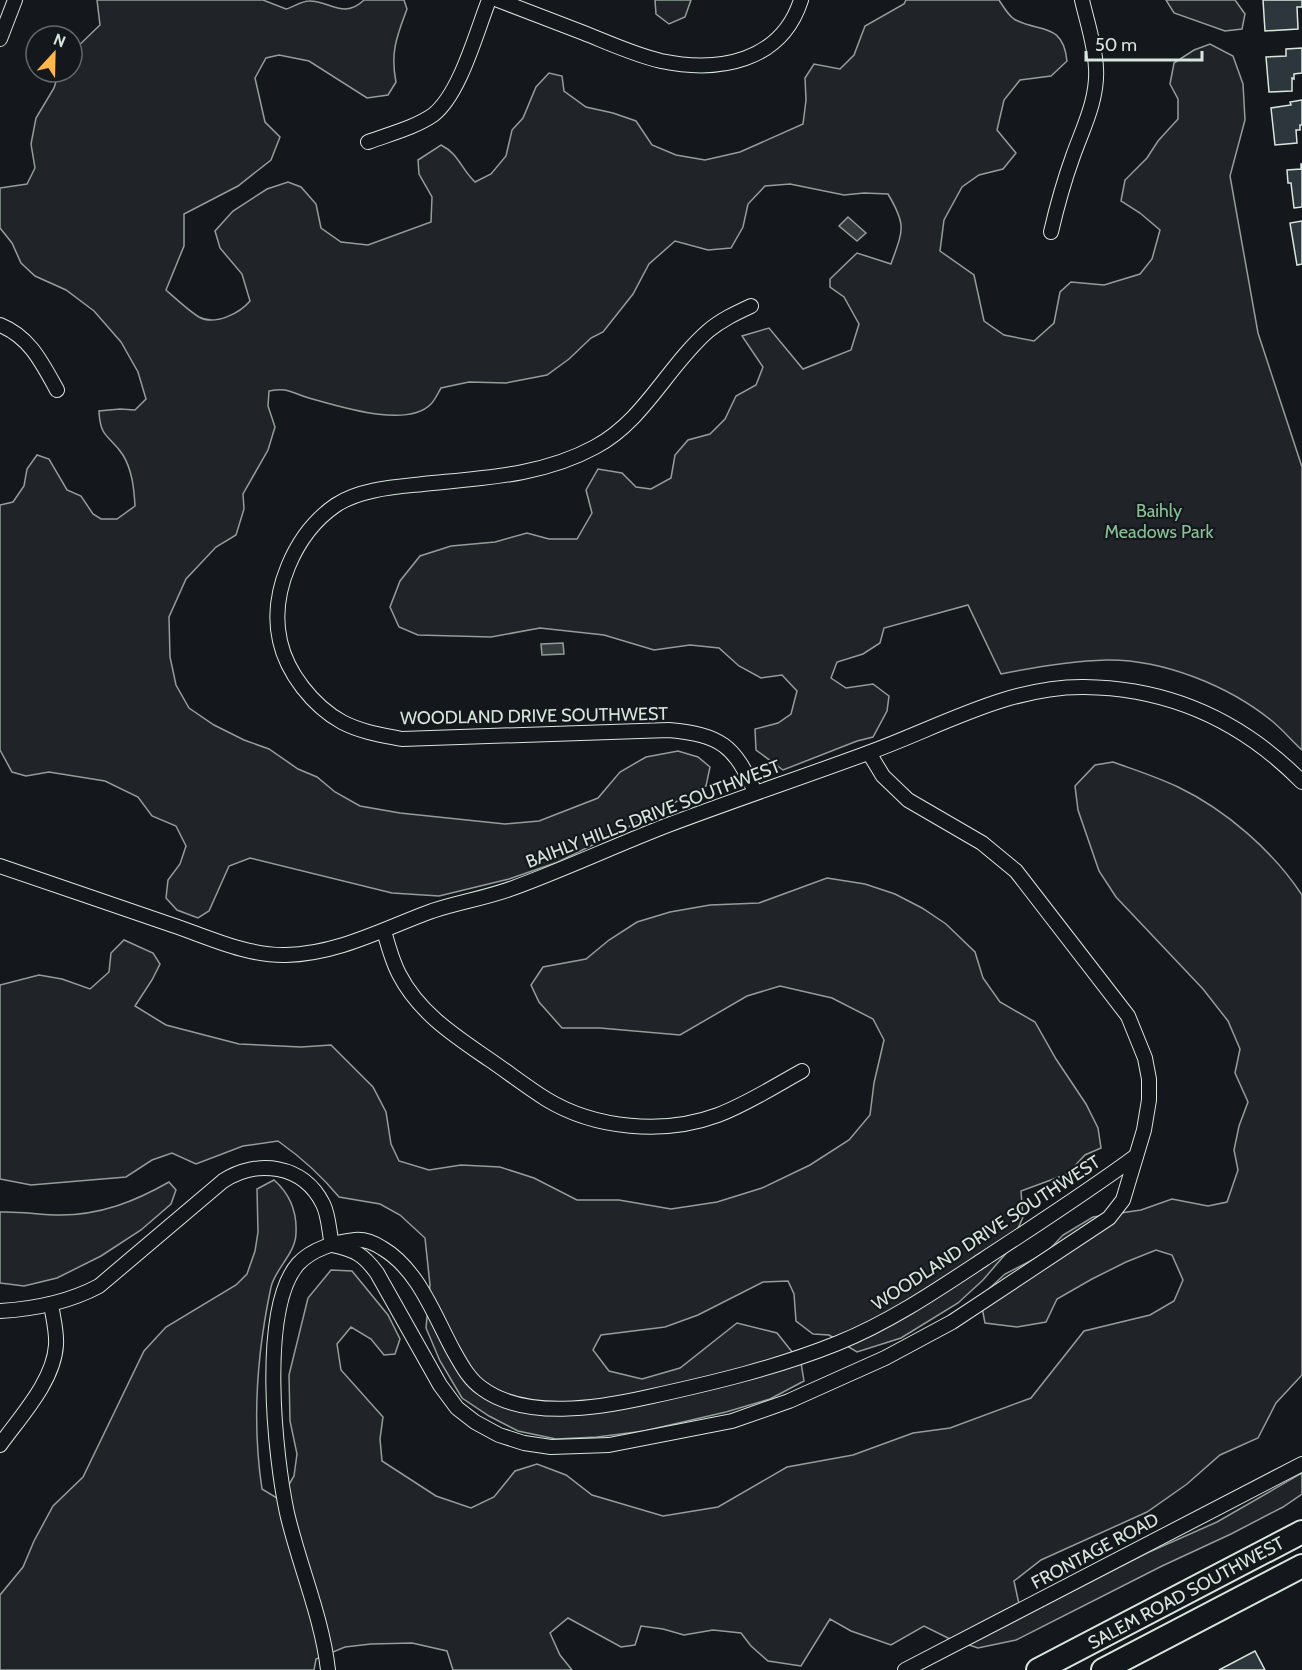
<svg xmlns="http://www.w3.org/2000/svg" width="1302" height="1670" font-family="Cabin,sans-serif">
<rect width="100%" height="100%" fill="#14181c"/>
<g fill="#202428" stroke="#939e99" stroke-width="1.5">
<path d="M97 0H263L286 9C293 7 302 1 309 1 328 0 344 20 364 0H404L407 9C397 36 390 52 396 82L388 95 367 98 309 61 279 55 266 58 255 78 265 122 280 137 271 160 238 186 184 214V246L166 290C175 298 189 311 199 317 215 326 240 313 250 301L242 274 220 248 215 231 233 211 267 189 288 182 301 187 316 204 321 228 341 242 368 245 431 222 432 197 419 174 418 160 441 145C459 154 461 169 475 182L491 174 506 156 512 130 523 118 536 87 549 73 562 76 564 91 586 107 613 113 636 121 652 145 676 155 705 160 740 152 803 124 806 100 805 78 814 64 840 69 854 55 865 26 904 4 906 0H999C1003 6 1008 15 1014 19 1038 33 1063 21 1067 61L1051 76 1020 80 1004 100 997 130 1016 153 1003 169 979 175 962 187 944 220 940 251 974 275 984 321 1004 335 1034 341 1054 323 1060 292 1071 282 1104 285 1140 274 1152 259 1160 230 1140 213 1121 201 1125 180 1147 158 1158 141 1178 119V99L1170 84 1174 63 1194 50 1210 44 1233 56 1243 84 1245 120 1230 176 1258 333 1302 467V750C1292 741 1283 730 1272 721 1229 686 1163 659 1106 660 1070 661 1036 667 1001 674L968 605 884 628 880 643 863 654 837 662 831 678 846 688 873 684 889 696 887 711 873 737 857 741 783 770 756 750 755 729 778 723 791 714 797 691 782 675 761 678 739 666 719 648 690 645 654 650 604 635 540 628 491 637 418 635 399 627 390 607 400 581 420 556 451 546 495 542 527 533 549 539H577L592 513 586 490 598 469 622 473 636 487 651 489 671 478 675 455 688 440 710 434 725 419 736 396 756 385 763 367 742 336 769 328 803 369 851 350 859 324 844 297 830 287V279L857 253 891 264C903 230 907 226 888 194L864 193 844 195 790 184 765 186 748 204 743 227 731 248 708 250 675 241 649 264 633 294 603 332 591 338 569 359 547 375 506 383 469 382 441 388C438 393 435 400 431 404 407 429 338 406 309 398 291 393 289 387 269 391L268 406 275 427 268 450 243 494 244 509 236 535 216 547 186 579 169 617 170 657 176 685 189 708 214 725 244 740 269 749 298 769 317 777 335 792 360 806 400 813 505 824 539 821 598 798 620 772 646 757 678 751 698 757 710 767 706 786 617 833 558 862 509 879 439 896 392 893 250 858 229 866 209 911 198 918 177 910 166 898 168 880 180 864 186 846 176 826 152 816 138 797 105 781 49 772 26 776 12 772 0 750V505L13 502 24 486 27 469 37 455 49 459 67 490 81 496 93 514 101 519H117L135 506C134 488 132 470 123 455 110 435 100 439 99 411L120 409 135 410 146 399 138 372 121 342 94 311 66 290 35 276 21 263 12 243 0 228V188L27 184 35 168 31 144 36 118 54 88 59 72H72V52L100 25Z"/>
<path d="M655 0H691L685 17 669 24 656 14Z"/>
<path d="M1166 0H1235L1245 14 1242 29 1225 31 1174 13Z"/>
<path d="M1113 762C1135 770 1157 777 1178 787 1226 810 1273 851 1302 895V1375L1276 1403 1258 1438 1220 1455 1187 1484 1147 1512 1041 1560 1014 1581 1019 1604 1045 1605 1147 1553 1217 1522 1302 1473V1494L1283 1507 1231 1534 1162 1566 1016 1640 978 1648 948 1638 924 1626 891 1645 851 1631 830 1619 801 1666 768 1661 751 1646 741 1633 713 1630 684 1635 663 1629 641 1626 635 1645 621 1647 568 1618 550 1633 560 1655 572 1670H453L447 1651 412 1643 371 1644 345 1647 316 1659 314 1670H0V1595L23 1567 34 1541 53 1506 83 1477 144 1351 166 1327 236 1285 247 1274 255 1251 258 1232 257 1189 274 1180C290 1194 297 1213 296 1233 296 1253 275 1269 271 1287 257 1353 252 1423 262 1489L280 1500 294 1476 297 1454 290 1421 289 1375 308 1298 331 1270 352 1271 388 1315 400 1339 395 1354 384 1355 371 1339 351 1327 337 1344 341 1370 383 1417 380 1439 382 1461 436 1496 471 1508 494 1497 515 1471 537 1464 566 1475 592 1495 663 1516 718 1507 787 1467 853 1455 913 1433 950 1428 1031 1398 1084 1331 1150 1315 1174 1301 1183 1280 1172 1255 1156 1250 1126 1262 1092 1279 1057 1299 1046 1322 1017 1327 985 1323 980 1297 1005 1274 1046 1253 1063 1235 1093 1217 1141 1210 1172 1199 1208 1206 1227 1202 1238 1170 1234 1150 1239 1126 1248 1102 1235 1073 1240 1049 1228 1021 1203 989 1116 897 1099 871 1078 810 1075 786 1095 765Z"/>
<path d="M827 878 865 884 895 894 922 908 946 924 975 952 983 978 1000 1002 1035 1022 1056 1059 1086 1104 1098 1128 1101 1148 1085 1155 1067 1174 1021 1191 1023 1217 1008 1251 983 1280 958 1303 901 1338 857 1352 829 1335 813 1334 796 1321 794 1294 788 1281 763 1282 698 1315 665 1327 601 1335 593 1350 609 1371 642 1379 680 1368 737 1323 777 1333 801 1363 804 1381 770 1399 726 1412 644 1431 597 1437 556 1439 518 1431 489 1416 462 1398 440 1361 426 1328 430 1285 425 1238 400 1215 380 1204 339 1197C321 1175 302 1158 278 1141L243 1146 196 1164 172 1153 152 1160 126 1177 31 1185 0 1179V985L39 975 62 979 90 989 109 972 111 953 124 940 153 953 160 964 152 980 135 1006 166 1025 239 1044 301 1047 331 1045 373 1087 386 1112 391 1144 399 1161 429 1170 461 1165 500 1167 534 1178 577 1200H619L671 1209 717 1202 762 1188 810 1165 849 1140 870 1115 874 1083 884 1040 873 1019 832 998 780 986 747 996 680 1035 600 1028H562L539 1002 531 985 543 967 586 959 609 940 637 922 670 912 710 905 759 903Z"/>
<path d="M169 1182 176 1190 171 1204 141 1230 101 1256 57 1278 24 1286 0 1283V1212C20 1211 40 1215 60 1215 100 1215 134 1202 169 1182Z"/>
</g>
<g fill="#363b3e" stroke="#939e99" stroke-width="1.5">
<path d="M848 217 866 233 857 241 839 226Z"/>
<path d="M563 643 564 654 542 655 541 644Z"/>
</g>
<g fill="#2c363c" stroke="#d8e6dc" stroke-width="1.5">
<path d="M1263 0H1302V7H1297L1298 29 1265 31Z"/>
<path d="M1302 48V73L1294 74V79L1292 78V91L1269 92 1266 57 1286 56V49Z"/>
<path d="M1302 100V125H1300V130H1296L1297 143 1275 145 1271 108 1291 105 1290 102Z"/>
<path d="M1301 164H1302V207L1294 208 1291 183H1288L1287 170 1301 169Z"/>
<path d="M1302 221V264L1297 265 1290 223Z"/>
<path d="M1255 1651 1265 1670H1219Z"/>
</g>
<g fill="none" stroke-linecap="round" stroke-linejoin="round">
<defs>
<g id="minor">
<path d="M498 0C527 11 555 22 584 33 609 43 635 55 661 61 719 73 781 62 801 0"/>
<path d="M0 39 15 0"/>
<path d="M368 142C389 134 414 128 433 115 460 94 476 33 489 0"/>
<path d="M1051 232C1057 206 1064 181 1073 156 1083 128 1098 99 1096 68 1095 45 1087 22 1082 0"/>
<path d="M751 306C736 313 721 320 708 331 667 367 644 421 595 447 542 476 482 478 423 484 395 487 360 489 336 505 295 533 269 593 280 641 287 673 313 706 342 722 361 732 382 735 402 739L669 730C721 735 734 745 755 792"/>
<path d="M0 325C30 337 42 363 57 390"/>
<path d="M0 866C57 886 115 905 172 925 208 937 247 956 286 955 338 954 385 928 432 911 459 902 486 898 513 888 565 869 616 845 668 825 734 800 800 778 865 754 936 729 1007 686 1084 687 1170 688 1242 721 1302 782"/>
<path d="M384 931C388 945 392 961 399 974 419 1013 455 1036 490 1060 509 1073 527 1087 546 1099 595 1129 664 1135 718 1115 747 1104 775 1086 802 1071"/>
<path d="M332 1245C355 1250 363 1254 377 1273L440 1385 457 1408 475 1422 499 1435 524 1443 551 1447 609 1445 732 1421 789 1401 885 1358 952 1322 1109 1218 1123 1200 1144 1130 1149 1100V1079L1145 1058 1128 1016 1016 871 982 843 908 800 883 776 869 753"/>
<path d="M0 1311C34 1309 69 1302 99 1286L223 1181C257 1159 303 1164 323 1204 329 1216 329 1232 332 1245"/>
<path d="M0 1445C20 1417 54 1381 56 1345 57 1332 53 1318 51 1304"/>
<path d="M328 1670C322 1617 299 1565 287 1513 275 1457 259 1309 298 1264 312 1249 335 1242 355 1240 364 1239 374 1243 382 1248 418 1269 434 1315 453 1350 461 1364 469 1380 483 1389 526 1420 599 1408 648 1397 712 1383 776 1368 838 1343 890 1322 937 1290 984 1259 1036 1225 1087 1192 1136 1156"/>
<path d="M905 1670 1302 1464"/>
</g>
<g id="primary">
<path d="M1038 1670 1302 1532"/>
<path d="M1103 1670 1302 1566"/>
</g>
</defs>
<use href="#minor" stroke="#d8e6dc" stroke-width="16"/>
<use href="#primary" stroke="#d8e6dc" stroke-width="26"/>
<use href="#minor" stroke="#14181c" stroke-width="14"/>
<use href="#primary" stroke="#14181c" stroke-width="22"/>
</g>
<g text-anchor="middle" stroke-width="4.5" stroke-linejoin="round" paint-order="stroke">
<g font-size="18" fill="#8ac095" stroke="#14181c">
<text x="1159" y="517">Baihly<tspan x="1159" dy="21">Meadows Park</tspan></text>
</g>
<g font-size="18" fill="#d8e6dc" stroke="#14181c">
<text transform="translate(534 716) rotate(-1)" y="6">WOODLAND DRIVE SOUTHWEST</text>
<text transform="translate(653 814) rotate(-21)" y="6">BAIHLY HILLS DRIVE SOUTHWEST</text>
<text transform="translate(986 1233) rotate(-33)" y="6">WOODLAND DRIVE SOUTHWEST</text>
<text transform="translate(1095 1551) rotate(-28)" y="6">FRONTAGE ROAD</text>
<text transform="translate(1186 1593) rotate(-28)" y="6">SALEM ROAD SOUTHWEST</text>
</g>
</g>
<g transform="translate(54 54) rotate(22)"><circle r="28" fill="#14181c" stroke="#626a69" stroke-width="1.5"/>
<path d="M0-4.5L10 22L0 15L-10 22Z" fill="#ffb74d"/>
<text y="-9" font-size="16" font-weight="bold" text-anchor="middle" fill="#d8e6dc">N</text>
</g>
<path d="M1086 51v9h116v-9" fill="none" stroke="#d8e6dc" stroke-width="3"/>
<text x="1095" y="51" font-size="18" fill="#d8e6dc" stroke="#14181c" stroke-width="4.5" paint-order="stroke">50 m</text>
</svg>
